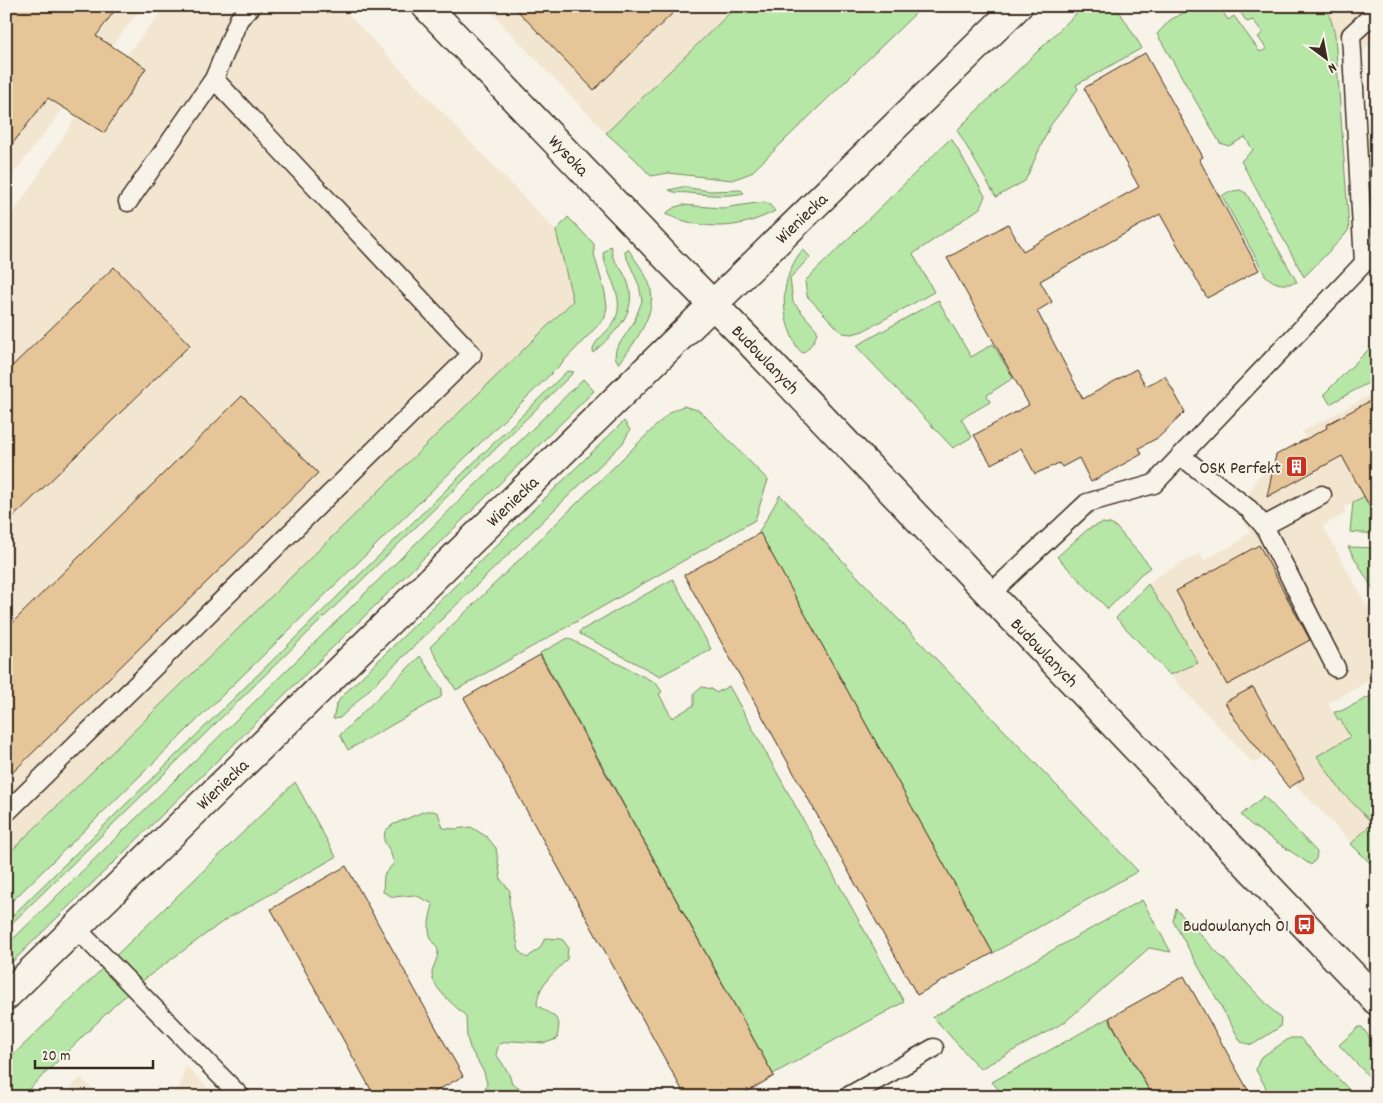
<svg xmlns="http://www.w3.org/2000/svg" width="1383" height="1103" font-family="Dekko,sans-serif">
<rect width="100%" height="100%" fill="#f7f3e8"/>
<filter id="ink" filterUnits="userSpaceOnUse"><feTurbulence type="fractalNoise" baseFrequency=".02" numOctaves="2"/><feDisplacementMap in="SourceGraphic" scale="10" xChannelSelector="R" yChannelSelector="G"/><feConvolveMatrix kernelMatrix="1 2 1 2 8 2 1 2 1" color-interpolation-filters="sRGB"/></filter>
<g filter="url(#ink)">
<g fill="#f2e6d0">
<path d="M6 6H143L6 183Z"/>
<path d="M166 6H282L285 9 294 6H340L556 231 573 301 6 856V224L73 122Z"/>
<path d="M485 6H737L606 133Z"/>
<path d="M1325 6H1377V37L1357 57 1335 35 1331 20Z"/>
<path d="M1377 391V490L1344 507 1346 513 1323 526 1377 624V677L1328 703 1338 720 1340 719 1350 737 1341 791 1373 823 1352 843 1289 778 1270 754 1253 763 1116 618 1156 577 1200 553 1204 560 1238 542 1250 532 1240 514 1256 479 1273 467 1276 455 1306 439 1302 432Z"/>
<path d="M185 1064 216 1097H168L179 1087 183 1076Z"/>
<path d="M81 1077 100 1097H61Z"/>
</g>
<g fill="#b6e7a7" stroke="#788862">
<path d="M737 6H923L751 173 732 180 668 173 651 176 634 158 606 133Z"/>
<path d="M1084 6H1115L1121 14 1142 48 1076 85 1078 89 1050 126 1025 181 996 197 957 130Z"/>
<path d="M1196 6H1224L1221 9 1228 20 1234 16 1260 52 1267 49 1258 37 1263 33 1253 20 1247 22 1236 6H1325L1331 20 1335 35 1349 229 1344 236 1304 277 1241 161 1253 150 1245 137 1229 146 1220 143 1157 34 1170 20Z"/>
<path d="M951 138 985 196 980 208 913 254 934 292 863 331 852 334 842 333 807 296 805 281Z"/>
<path d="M682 187 710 191 741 190 744 193C725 197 708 195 689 193 682 192 676 194 669 190Z"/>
<path d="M1240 190 1246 193 1297 282C1284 286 1275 285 1265 275L1222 196 1228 192Z"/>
<path d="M764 202 768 203 775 211C737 231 703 230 665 214L675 207 682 205 722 208Z"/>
<path d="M568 217 594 244V254L605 293 607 306 605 318 561 364 6 907V856L573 301 556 231Z"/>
<path d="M610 246 612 248C610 258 618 264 623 272 644 309 617 330 593 353 593 351 593 348 594 346 598 337 612 329 616 318 625 295 606 275 603 253Z"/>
<path d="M628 249C635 260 646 273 650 286 658 313 634 343 619 364L615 357 616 349 634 322 642 301 639 285 625 254V251Z"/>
<path d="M803 249 810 257 790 278 793 302 817 330C817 339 810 347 803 353 797 350 794 341 791 334 779 305 783 274 803 249Z"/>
<path d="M938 300 971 357 993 344 1013 378 987 395 990 402 961 419 972 437 953 448 856 346Z"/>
<path d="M1370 348 1377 357V378L1330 404 1324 394Z"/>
<path d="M567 371 574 372 6 929V922Z"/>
<path d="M583 379 594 391 6 968V946Z"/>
<path d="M683 406 698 410 704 415 768 480 755 520 456 690 430 647 670 412Z"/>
<path d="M624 421 630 430 623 443 340 718 333 719 336 706 341 697Z"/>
<path d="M1377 490V534L1350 532 1353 502Z"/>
<path d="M780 495 1138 871 993 953 759 532Z"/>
<path d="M1102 523 1110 524 1116 527 1151 567 1141 574 1108 609 1057 557 1088 529Z"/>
<path d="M1348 547 1377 548V596Z"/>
<path d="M673 579 711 649 660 676 580 634V631Z"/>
<path d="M1148 584 1159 602 1170 614 1198 663 1170 675 1116 618Z"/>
<path d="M568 638 656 683 662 692 659 694 672 718 694 705V694L702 687 712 689 716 693 729 686 904 1002 773 1074 540 653Z"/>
<path d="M420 656 442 689 441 697 348 750 340 735Z"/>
<path d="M1377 693V870L1351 844 1372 823 1341 791 1317 756 1350 737 1340 719 1338 720 1334 712 1341 711Z"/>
<path d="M295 782 336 857 225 920 146 978 116 1004 21 1097H6V1062Z"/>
<path d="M1264 796 1317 852 1316 859 1311 865 1250 824 1241 815Z"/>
<path d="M425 811H433L438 813 443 828 455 829 471 827 487 837 496 848 501 880 510 891 509 902 519 951 527 958 540 948 545 938 562 939 568 947 567 959C554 975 539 981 537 1005L555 1017 559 1024 557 1039 545 1043 512 1041 499 1044 496 1054 508 1072 512 1083 529 1094 540 1097H481L487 1084 484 1072 470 1048 467 1037 466 1016C456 1007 432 988 432 974 432 967 438 959 438 952 438 946 431 941 430 935 427 924 431 914 433 904L415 895 393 897 383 892 384 875 394 863 390 851 384 841 385 831 392 825Z"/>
<path d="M1142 900 1171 952 1149 948 1065 1022 980 1069 933 1017Z"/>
<path d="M1176 909 1281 1019 1280 1027 1252 1045 1241 1042 1173 921Z"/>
<path d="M1108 1018 1153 1097H1005L992 1082Z"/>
<path d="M1359 1027H1362L1377 1048V1085L1339 1045Z"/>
<path d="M1290 1038H1300L1356 1097H1271L1256 1070 1260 1058Z"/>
<path d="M568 1092H587L616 1097H550Z"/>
</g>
<g fill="#e6c698" stroke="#3b2a1e">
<path d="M6 6H118L96 36 146 68 104 133 48 98 6 152Z"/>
<path d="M513 6H680L594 90Z"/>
<path d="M1145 53 1203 157 1199 159 1259 270 1207 298 1160 214 1040 281 1052 302 1037 311 1083 399 1136 369 1146 386 1165 376 1185 412 1159 437 1139 448 1142 454 1091 482 1079 458 1062 467 1059 463 1035 474 1021 448 991 464 974 435 1029 405 947 258 1008 224 1023 251 1139 187 1084 88Z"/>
<path d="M114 267 190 345 6 524V372Z"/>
<path d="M242 396 318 473 6 779V629Z"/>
<path d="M1377 397V520L1342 456 1267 497 1276 455 1327 428 1326 425Z"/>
<path d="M760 533 993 953 917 995 684 575Z"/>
<path d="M1259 545 1310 640 1227 685 1176 591Z"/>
<path d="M540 655 774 1076 738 1097H686L464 698Z"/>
<path d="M1253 687 1304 778 1289 788 1234 718 1225 702Z"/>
<path d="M346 866 463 1076 426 1097H375L271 909Z"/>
<path d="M1184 976 1252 1097H1153L1109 1018Z"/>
</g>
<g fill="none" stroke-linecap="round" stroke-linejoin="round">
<defs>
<g id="service">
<path d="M128 202 214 79 239 19 252 6"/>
<path d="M1181 456 1249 509 1264 526 1336 668"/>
<path d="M1264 526 1322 495"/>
<path d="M990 594 1087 503 1154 484 1364 263 1351 35 1377 11"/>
<path d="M6 813 472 354 214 79"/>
<path d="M76 928 241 1097"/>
<path d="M847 1097 934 1048"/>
</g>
<g id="tertiary">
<path d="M426 6 669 260 749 341 1377 1001"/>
<path d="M6 996 1018 6"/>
</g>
</defs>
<use href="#service" stroke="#3b2a1e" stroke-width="21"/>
<use href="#tertiary" stroke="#3b2a1e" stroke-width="31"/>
<use href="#service" stroke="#f7f3e8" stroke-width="18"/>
<use href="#tertiary" stroke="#f7f3e8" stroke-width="28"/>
</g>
</g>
<defs>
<symbol id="building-square" viewBox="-11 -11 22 22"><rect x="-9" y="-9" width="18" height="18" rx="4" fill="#c8321e" stroke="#f7f3e8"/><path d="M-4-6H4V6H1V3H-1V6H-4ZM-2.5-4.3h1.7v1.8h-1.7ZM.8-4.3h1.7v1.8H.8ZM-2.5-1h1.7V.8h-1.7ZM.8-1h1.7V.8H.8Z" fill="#fff"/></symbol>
<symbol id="bus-square" viewBox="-11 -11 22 22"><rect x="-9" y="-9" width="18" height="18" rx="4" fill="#c8321e" stroke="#f7f3e8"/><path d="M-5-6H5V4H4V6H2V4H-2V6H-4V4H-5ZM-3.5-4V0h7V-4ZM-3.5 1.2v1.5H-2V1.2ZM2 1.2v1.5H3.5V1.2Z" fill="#fff"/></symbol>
</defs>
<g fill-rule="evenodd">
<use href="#building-square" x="1284" y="454" width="25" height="25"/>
<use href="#bus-square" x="1292" y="912" width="25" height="25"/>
</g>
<g text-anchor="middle" stroke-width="4" stroke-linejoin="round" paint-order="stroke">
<g font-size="18" fill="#3b2a1e" stroke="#f7f3e8">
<text transform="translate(569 155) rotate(46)" y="6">Wysoka</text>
<text transform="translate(801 218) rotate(-44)" y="6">Wieniecka</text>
<text transform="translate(766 359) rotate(46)" y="6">Budowlanych</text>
<text transform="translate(512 501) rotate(-44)" y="6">Wieniecka</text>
<text transform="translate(1045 652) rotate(46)" y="6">Budowlanych</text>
<text transform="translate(222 784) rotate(-44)" y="6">Wieniecka</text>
</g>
<g font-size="18" fill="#3b2a1e" stroke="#f7f3e8" text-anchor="end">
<text x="1281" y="473">OSK Perfekt</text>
<text x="1289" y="931">Budowlanych 01</text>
</g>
</g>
<rect width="1383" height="1103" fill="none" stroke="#f7f3e8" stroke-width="25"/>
<rect x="12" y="12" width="1358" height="1078" fill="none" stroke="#3b2a1e" stroke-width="2" filter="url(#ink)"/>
<g transform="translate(1326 58) rotate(148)" stroke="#f7f3e8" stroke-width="4" paint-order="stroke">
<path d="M0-4L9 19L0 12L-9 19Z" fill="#3b2a1e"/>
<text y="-8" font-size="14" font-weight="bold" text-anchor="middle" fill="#3b2a1e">N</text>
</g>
<path d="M35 1060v8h118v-8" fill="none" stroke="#3b2a1e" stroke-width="2.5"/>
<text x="42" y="1060" font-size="15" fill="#3b2a1e" stroke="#f7f3e8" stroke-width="4" paint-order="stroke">20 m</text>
</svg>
